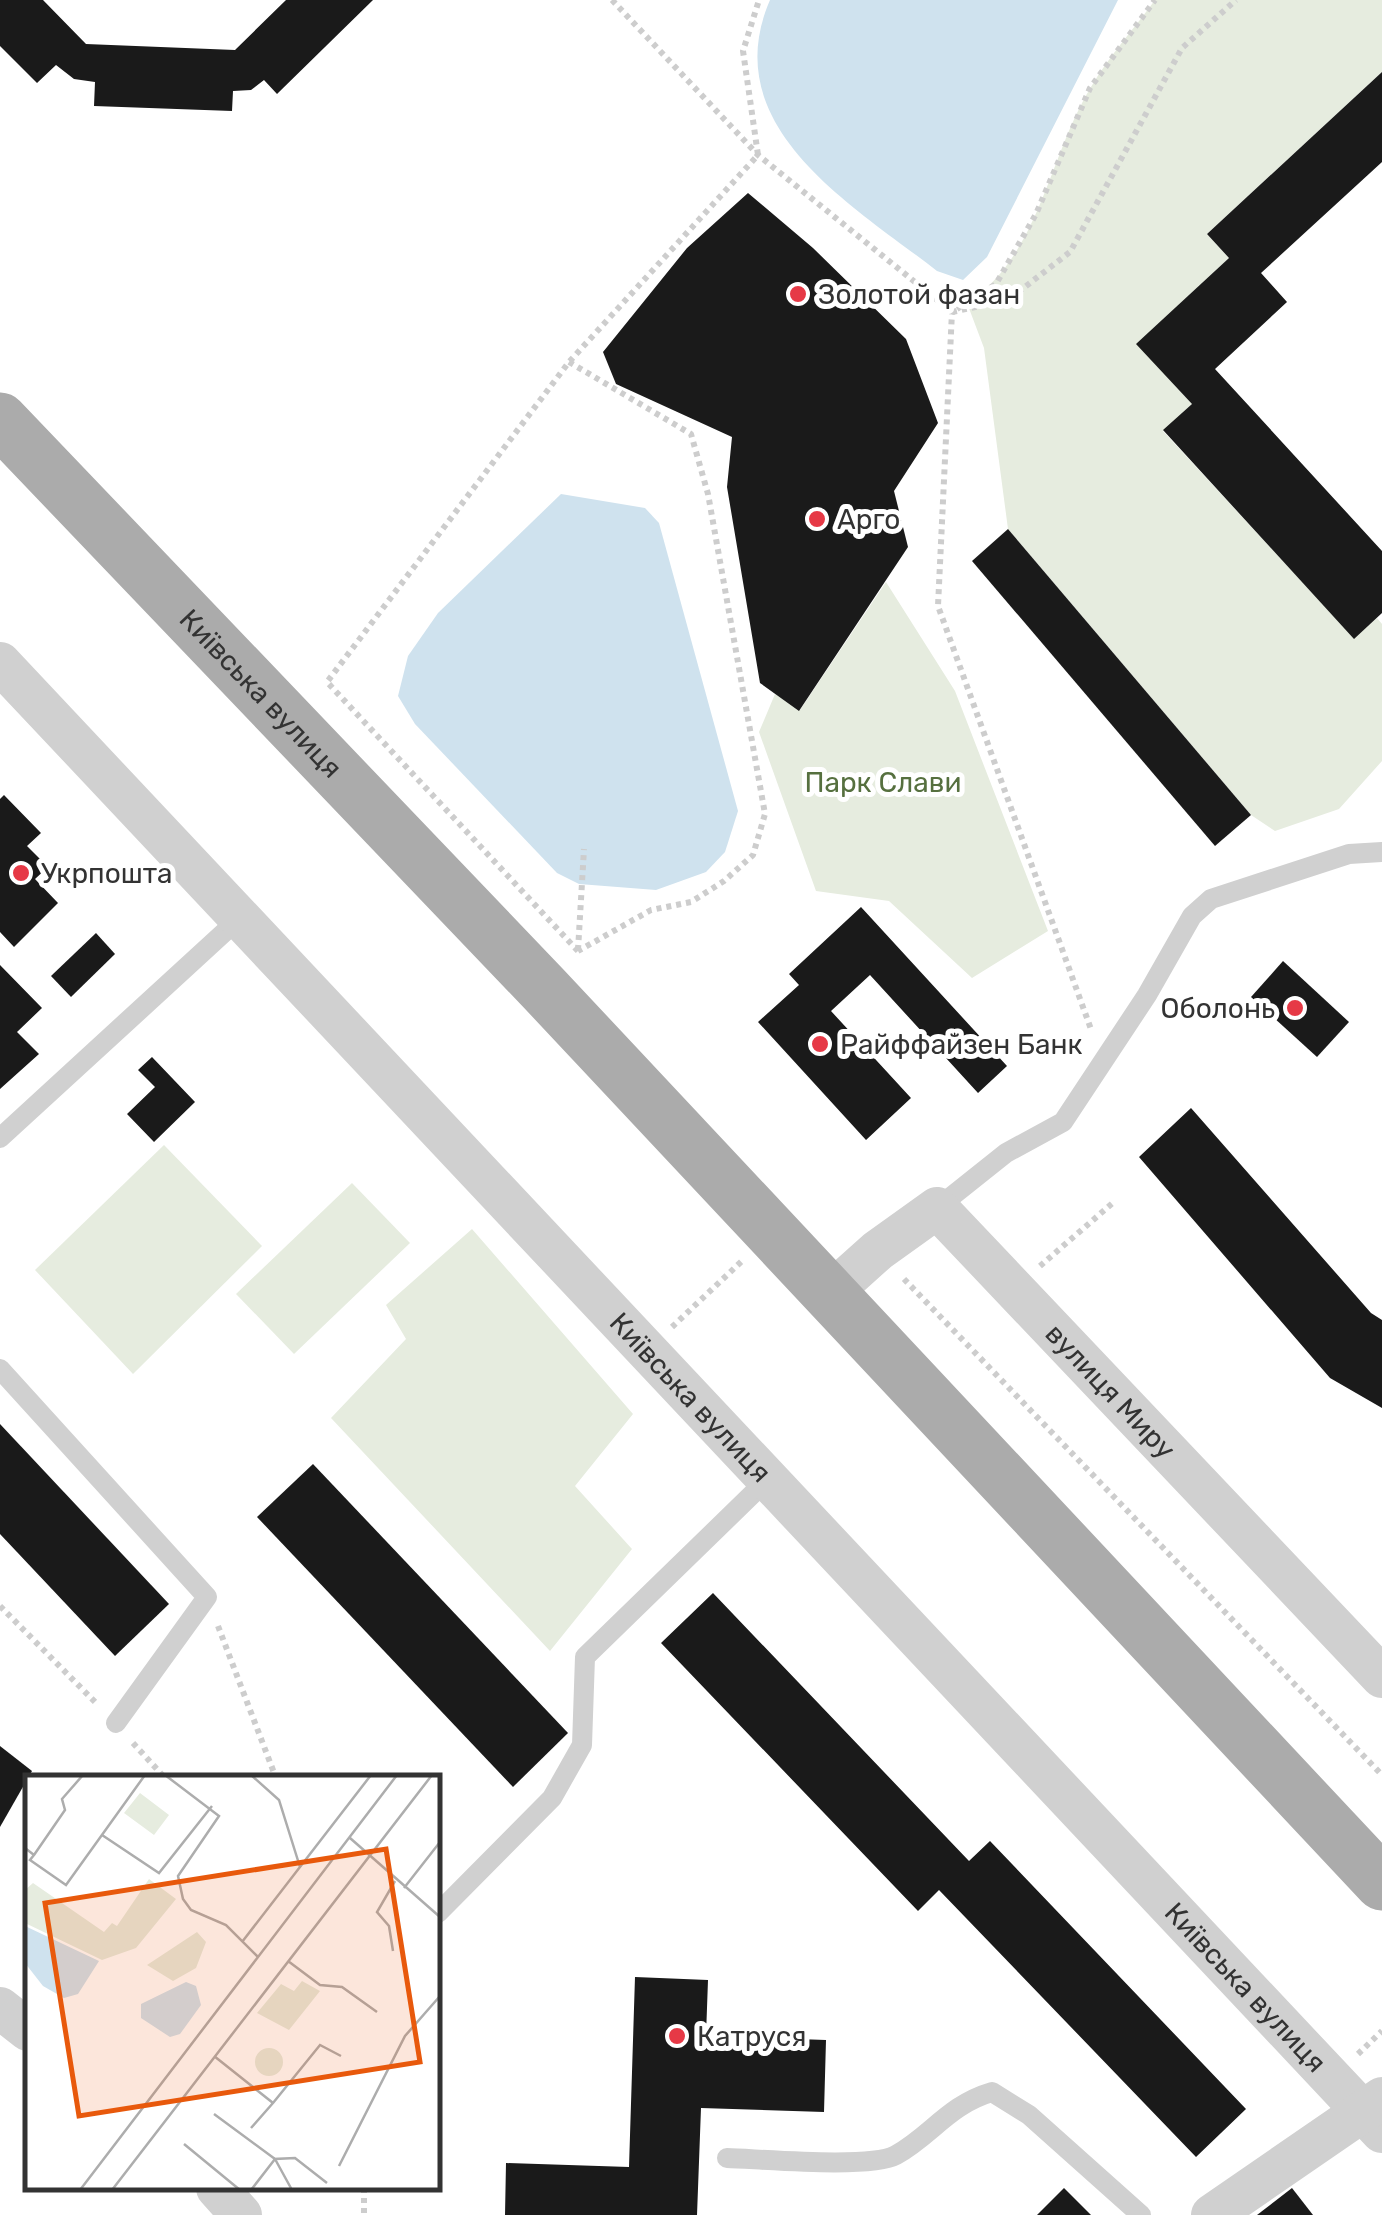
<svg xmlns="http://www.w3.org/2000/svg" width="1382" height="2215" font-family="Rubik,sans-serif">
<rect width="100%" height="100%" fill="#fff"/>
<g fill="#e6ecdf">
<path d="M1155 0H1382V72L1207 234 1229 258 1137 344 1192 404 1163 431 1354 638 1377 618 1382 624V761L1339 809 1275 831 1251 815 1008 529 984 348 967 303C1040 256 1048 157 1091 87 1109 56 1134 29 1155 0Z"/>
<path d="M886 582 955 691 1048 931 972 978 889 901 816 891 759 732 775 694 800 710Z"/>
<path d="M164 1145 262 1246 133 1374 35 1270Z"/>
<path d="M352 1183 410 1243 294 1354 236 1294Z"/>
<path d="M472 1229 633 1414 575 1486 632 1549 550 1651 331 1418 406 1339 386 1305Z"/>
</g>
<g fill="#cfe2ee">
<path d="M770 0H1118L987 257 963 280 937 271C853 205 715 127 770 0Z"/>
<path d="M561 494 645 508 659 523 738 811 725 852 706 872 656 890 579 884 557 873 415 724 398 696 408 656 438 613Z"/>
</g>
<g fill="#1a1a1a">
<path d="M0 0H43L86 44 235 50 286 0H373L277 94 264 80 251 90 233 91 232 111 94 106 95 82 74 79 56 65 37 83 0 46Z"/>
<path d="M1382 72V162L1261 273 1287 302 1215 369 1382 551V613L1354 639 1163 430 1192 404 1136 344 1229 258 1207 234Z"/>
<path d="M748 193 813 248 906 339 938 423 894 491 908 547 799 711 760 683 727 487 732 437 616 384 603 352 687 248Z"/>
<path d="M1008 529 1251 815 1215 846 972 561Z"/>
<path d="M4 795 41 833 27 846 48 867 35 879 58 903 14 947 0 932V799Z"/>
<path d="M861 907 1007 1066 978 1093 870 975 831 1011 911 1098 866 1140 758 1022 799 985 789 974Z"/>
<path d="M96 933 115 954 71 997 51 976Z"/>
<path d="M1283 961 1349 1022 1317 1057 1251 997Z"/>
<path d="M0 965 42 1008 17 1032 39 1054 0 1089Z"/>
<path d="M152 1057 195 1102 154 1142 127 1114 155 1087 138 1070Z"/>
<path d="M1191 1108 1371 1313 1382 1320V1408L1330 1378 1139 1157Z"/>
<path d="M0 1424 169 1604 115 1656 0 1534Z"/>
<path d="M313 1464 568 1733 513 1787 257 1517Z"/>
<path d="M713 1593 969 1861 990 1841 1246 2109 1196 2157 939 1890 918 1911 661 1643Z"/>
<path d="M0 1746 32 1771 0 1827Z"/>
<path d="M635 1977 708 1980 706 2036 826 2040 824 2112 701 2108 697 2215H505L506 2163 629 2167Z"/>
<path d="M1064 2188 1091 2215H1037Z"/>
<path d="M1292 2188 1313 2215H1257Z"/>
</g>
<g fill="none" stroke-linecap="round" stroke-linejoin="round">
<g stroke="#cdcdcd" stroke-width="6" stroke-dasharray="5 5" stroke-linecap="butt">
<path d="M612 0 758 155 952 312 938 606 1092 1032"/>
<path d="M957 309 996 284 1036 214 1090 88 1155 0"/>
<path d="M952 312 1008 300 1070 252 1182 48 1236 0"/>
<path d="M569 362 691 434 708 494 765 814 753 855 724 881 691 902 651 910 578 951"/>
<path d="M578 950 584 849"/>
<path d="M578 951 327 682 569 362 758 155 743 51 759 0"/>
<path d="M1040 1266 1115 1201"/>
<path d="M904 1279 1382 1775"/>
<path d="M672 1327 743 1260"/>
<path d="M0 1606 97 1704"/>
<path d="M218 1626 276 1778"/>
<path d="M133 1743 165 1778"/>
<path d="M1358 2054 1382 2031"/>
<path d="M364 2188V2215"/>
</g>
<g stroke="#d0d0d0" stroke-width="20">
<path d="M0 1138 242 916"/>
<path d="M937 1208 1006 1153 1063 1122 1147 995 1192 916 1211 899 1349 854 1382 852"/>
<path d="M0 1369 207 1597 116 1723"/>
<path d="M438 1913 552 1798 582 1745 585 1657 769 1478"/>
<path d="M727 2158C761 2159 871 2169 896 2155 932 2135 948 2105 992 2092L1029 2115 1141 2215"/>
</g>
<g stroke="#d0d0d0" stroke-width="42">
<path id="s1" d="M0 663 1382 2132"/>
<path id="s2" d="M828 1295 877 1251 937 1208 1382 1677"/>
<path d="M0 2008 28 2030"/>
<path d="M217 2188 241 2215"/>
<path d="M1212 2215 1382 2098"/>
</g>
<path stroke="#ababab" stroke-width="55" id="s3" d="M0 420 545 990 1382 1883"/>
</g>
<g fill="#e63946" stroke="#fff" stroke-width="4">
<circle cx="798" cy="294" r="10"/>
<circle cx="817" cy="519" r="10"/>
<circle cx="21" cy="873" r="10"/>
<circle cx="1295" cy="1008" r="10"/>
<circle cx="820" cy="1044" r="10"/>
<circle cx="677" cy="2036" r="10"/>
</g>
<g text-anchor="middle" stroke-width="10" stroke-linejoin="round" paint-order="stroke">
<g font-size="28" fill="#333" stroke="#fff" text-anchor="start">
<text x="818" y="304">Золотой фазан</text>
<text x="837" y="529">Арго</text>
<text x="41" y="883">Укрпошта</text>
<text x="1275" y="1018" text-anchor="end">Оболонь</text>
<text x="840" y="1054">Райффайзен Банк</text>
<text x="697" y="2046">Катруся</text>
</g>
<g font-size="28" fill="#333" stroke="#fff">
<text dy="10" stroke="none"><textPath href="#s3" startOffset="378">Київська вулиця</textPath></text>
<text dy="10" stroke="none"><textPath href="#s2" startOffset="392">вулиця Миру</textPath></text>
<text dy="10" stroke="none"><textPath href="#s1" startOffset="1008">Київська вулиця</textPath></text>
<text dy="10" stroke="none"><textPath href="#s1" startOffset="1818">Київська вулиця</textPath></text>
</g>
<g font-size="28" fill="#56703f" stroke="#fff">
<text x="883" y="792">Парк Слави</text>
</g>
</g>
<g transform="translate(25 1775)">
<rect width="415" height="415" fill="#fff"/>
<path d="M115 18 144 40 129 60 99 38ZM124 104 151 124 111 173 77 185 0 148V115L8 108 79 157 87 148 92 151ZM172 157 181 167 171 193 148 206 122 190ZM277 206 295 216 264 255 232 238 256 209 269 216ZM230 287a14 14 0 1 1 28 0a14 14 0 1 1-28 0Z" fill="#e6ecdf"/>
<path d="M0 151 74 186 53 219 39 223 18 211 0 188ZM161 207 171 211 176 230 155 259 145 262 116 243V229Z" fill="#cfe2ee"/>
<path fill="none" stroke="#adadad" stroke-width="2.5" d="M140 0 194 41 153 101 158 124 166 135 201 150 233 182M226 0 254 25 275 92M77 60 134 98 187 31M325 63 415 142M0 73 9 80 5 85 41 110 120 0M9 80 40 35 37 24 58 0M379 113 415 67M217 167 346 0M368 176 364 151 352 137 370 106M263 186 295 210 317 212 352 237M189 281 248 328 226 353M248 328 295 270 316 281M189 339 250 384 226 415M159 369 215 415M314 391 380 261 415 221M55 415 372 0M87 415 407 0M267 415 250 384 270 383 302 408"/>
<path fill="#e8590c" fill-opacity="0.15" stroke="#e8590c" stroke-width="5" d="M361 74 395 287 54 341 20 128Z"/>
<rect width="415" height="415" fill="none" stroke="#333" stroke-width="5"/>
</g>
</svg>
